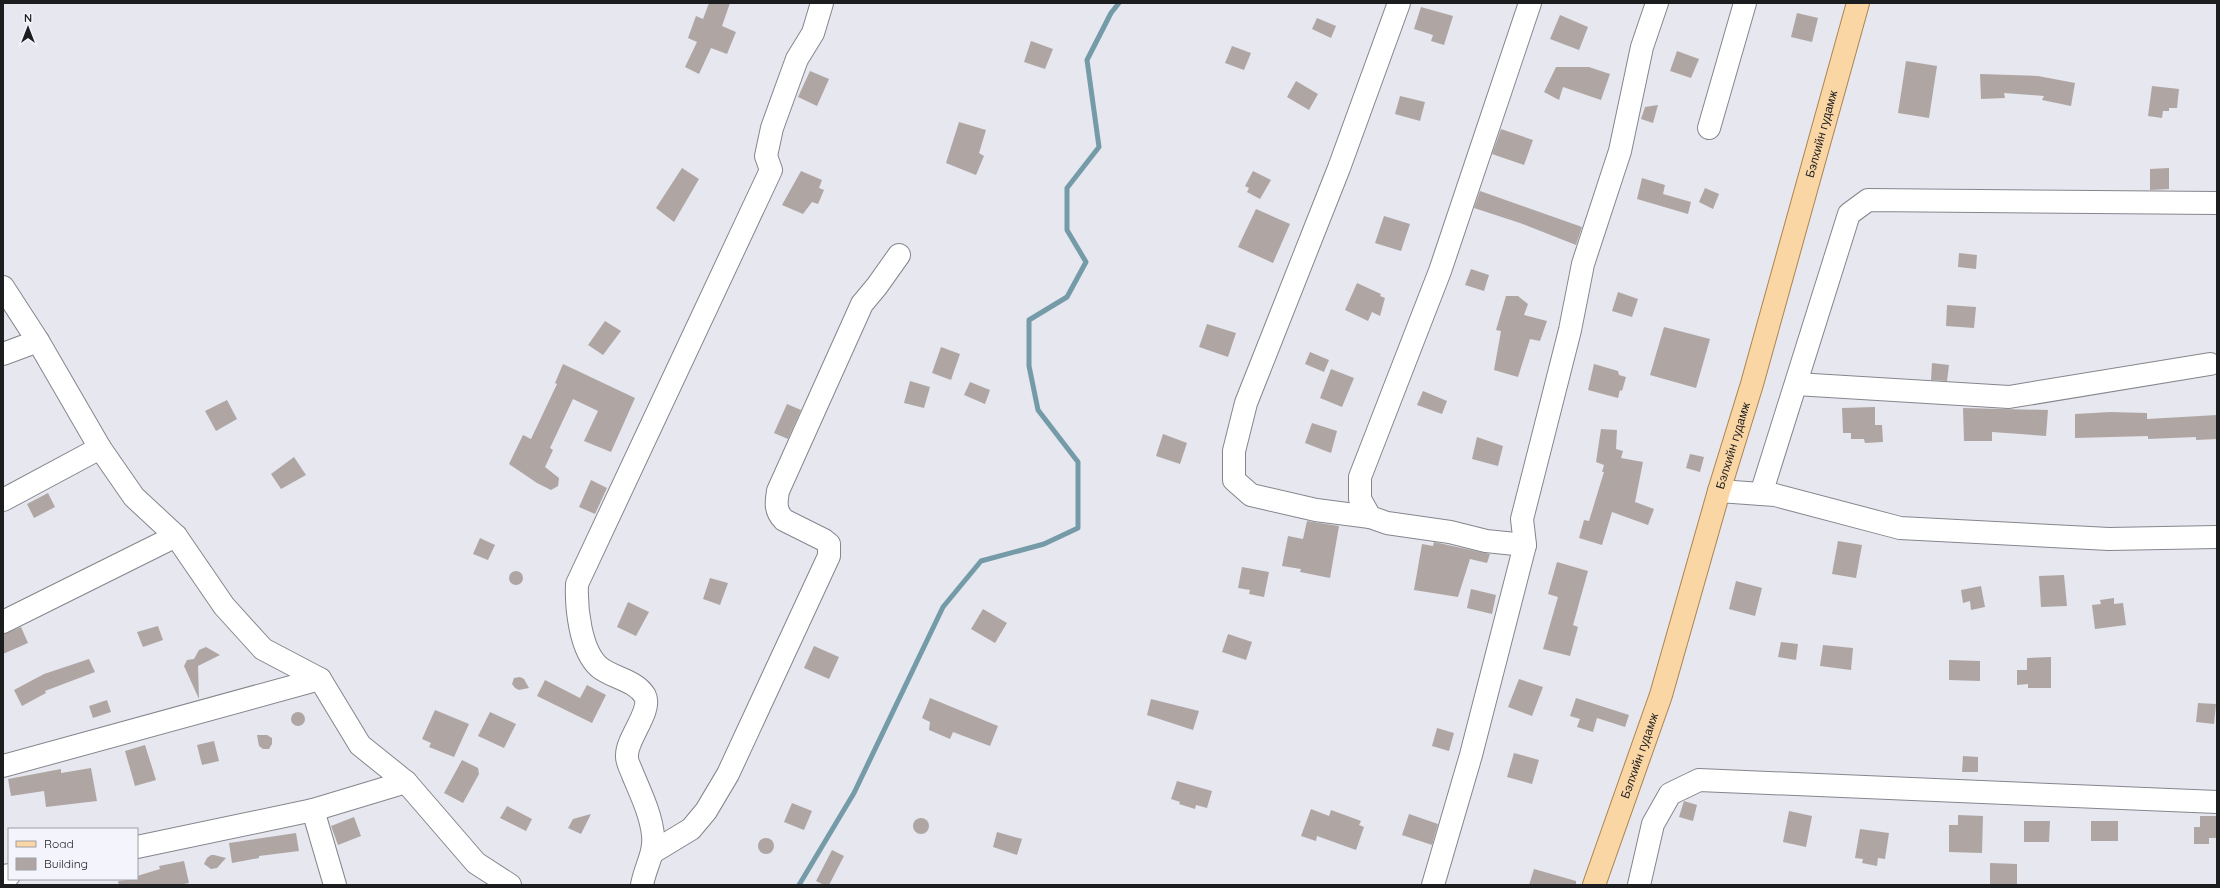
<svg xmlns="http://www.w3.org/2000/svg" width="2220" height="888" font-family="Quicksand,sans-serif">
<rect width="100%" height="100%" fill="#e6e7ef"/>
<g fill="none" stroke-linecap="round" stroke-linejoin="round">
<path stroke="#749ba7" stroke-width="5" d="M799 885 854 793 943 607 981 561 1044 544 1078 528V462L1038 410 1029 366V320L1067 297 1086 262 1067 230V188L1099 147 1087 60 1111 13 1119 3"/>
</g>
<g fill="#afa6a4">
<path d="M709 3H730L722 26 736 32 727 54 711 48 699 74 685 67 697 42 688 38 696 16 703 19Z"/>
<path d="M1421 7 1453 16 1444 45 1431 41 1433 35 1414 29Z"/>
<path d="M1797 13 1818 18 1812 42 1791 37Z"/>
<path d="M1560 15 1588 27 1579 50 1550 39Z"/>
<path d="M1317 18 1336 26 1331 38 1312 29Z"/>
<path d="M1031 41 1053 49 1045 69 1024 62Z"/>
<path d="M1232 46 1251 53 1244 70 1225 63Z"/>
<path d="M1677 51 1699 59 1691 78 1670 71Z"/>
<path d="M1906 61 1937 66 1929 118 1898 113Z"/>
<path d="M1556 67H1589L1610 74 1601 100 1563 87 1559 100 1544 92Z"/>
<path d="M810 71 829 79 817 106 798 97Z"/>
<path d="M1980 74 2038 76 2075 83 2071 106 2042 100 2044 96 2004 93 2005 98 1981 99Z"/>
<path d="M1296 81 1318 94 1309 110 1287 97Z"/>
<path d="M2152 86 2179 89 2177 108H2169V111H2163L2162 118 2148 116Z"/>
<path d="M1400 96 1425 102 1420 121 1395 114Z"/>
<path d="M1658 105 1653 123 1641 119 1645 107Z"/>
<path d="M959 122 986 130 979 153 984 156 976 175 946 163Z"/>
<path d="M1501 129 1533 140 1524 165 1492 154Z"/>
<path d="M682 168 699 179 674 222 656 208Z"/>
<path d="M2169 168V189L2150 190V169Z"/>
<path d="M801 171 822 180 819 188 824 190 818 204 812 202 803 214 782 205Z"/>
<path d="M1253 171 1271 180 1260 199 1247 192 1249 188 1245 186Z"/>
<path d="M1642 178 1665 185 1663 194 1691 202 1688 214 1637 199Z"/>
<path d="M1705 188 1719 194 1713 209 1699 202Z"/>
<path d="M1480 191 1582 227 1576 245 1520 223 1474 208Z"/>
<path d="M1256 209 1290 224 1273 263 1238 247Z"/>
<path d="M1384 216 1410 224 1401 251 1375 243Z"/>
<path d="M1959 253 1977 255 1976 269 1958 267Z"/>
<path d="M1471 269 1489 275 1484 291 1465 285Z"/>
<path d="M1357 283 1381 294 1380 296 1385 298 1380 316 1372 312 1368 321 1345 310Z"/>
<path d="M1618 292 1638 299 1632 317 1612 311Z"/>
<path d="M1506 296H1518L1528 304 1524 315 1547 321 1540 341 1530 339 1518 377 1494 370 1501 331 1496 330Z"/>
<path d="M1947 305 1976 307 1974 328 1946 326Z"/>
<path d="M605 321 621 331 603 355 588 345Z"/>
<path d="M1207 324 1236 333 1228 357 1199 347Z"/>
<path d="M1664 327 1710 339 1696 388 1650 375Z"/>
<path d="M941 347 960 354 951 380 932 373Z"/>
<path d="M1310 352 1329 360 1324 372 1305 364Z"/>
<path d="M1932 363 1949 365 1947 381 1931 380Z"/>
<path d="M563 364 635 398 611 452 584 441 598 411 573 399 550 448 553 450 545 467 559 478 558 486 551 490 537 483 509 464 523 435 531 439 557 384 555 383Z"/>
<path d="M1594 364 1618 371 1619 375 1626 377 1622 391 1620 390 1618 398 1588 390Z"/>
<path d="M1331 369 1354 378 1342 407 1320 398Z"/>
<path d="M910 381 930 387 924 408 904 403Z"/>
<path d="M970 382 990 390 985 404 964 395Z"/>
<path d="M1423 391 1447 401 1442 414 1417 405Z"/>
<path d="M227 400 237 419 216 431 205 411Z"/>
<path d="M787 404 801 410 788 439 774 433Z"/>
<path d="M1875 407V425H1882L1883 442 1865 443 1864 439H1851V433H1843L1842 408Z"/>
<path d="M1963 408 2048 410 2046 436 1992 432V441H1964Z"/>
<path d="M2110 412 2147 413V419L2217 415V439L2196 440V437L2148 439V436L2075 438V414Z"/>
<path d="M1312 423 1337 431 1331 453 1305 443Z"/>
<path d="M1601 429 1617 430 1616 449 1623 451 1621 458 1643 462 1635 502 1654 509 1648 525 1612 512 1602 545 1579 538 1584 520 1589 521 1604 472H1602L1604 465 1596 462Z"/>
<path d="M1163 434 1187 443 1180 464 1156 456Z"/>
<path d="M1477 437 1503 446 1498 466 1472 459Z"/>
<path d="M1690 454 1704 457 1700 472 1686 468Z"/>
<path d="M294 457 306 475 281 489 271 474Z"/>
<path d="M591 480 607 488 595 514 579 507Z"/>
<path d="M48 493 55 507 34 518 27 504Z"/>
<path d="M1307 521 1339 526 1330 578 1300 572 1301 569 1282 566 1288 536 1303 539Z"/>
<path d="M480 538 495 545 488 560 473 554Z"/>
<path d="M1838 541 1862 545 1856 578 1832 574Z"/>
<path d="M1434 542 1490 554 1487 563 1470 559 1458 597 1414 590 1422 544 1433 546Z"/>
<path d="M1557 562 1588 571 1573 625 1578 627 1570 656 1543 649 1558 597 1548 594Z"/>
<path d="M1242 567 1269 572 1264 597 1249 594 1250 590 1238 588Z"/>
<circle cx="516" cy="578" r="7"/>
<path d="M2064 575 2067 606 2041 607 2039 576Z"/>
<path d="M710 578 728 583 720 605 703 599Z"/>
<path d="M1736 581 1762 588 1755 616 1729 609Z"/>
<path d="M1981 586 1985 607 1971 610 1970 601 1963 603 1961 590Z"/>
<path d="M1471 589 1496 595 1492 614 1467 608Z"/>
<path d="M2114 598V604L2123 603 2126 625 2095 629 2092 605 2101 604 2100 600Z"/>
<path d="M628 602 649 612 636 636 617 627Z"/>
<path d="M983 609 1007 623 995 643 971 629Z"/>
<path d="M158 626 163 640 143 647 137 632Z"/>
<path d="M21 627 28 643 3 654V634Z"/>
<path d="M1228 634 1252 642 1246 660 1222 652Z"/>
<path d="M1781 642 1798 644 1796 660 1778 657Z"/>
<path d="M1823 645 1853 648 1851 670 1820 666Z"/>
<path d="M814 646 839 657 829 679 804 668Z"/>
<path d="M206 647 220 655 198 666 199 699 184 666 187 660 194 659 199 650Z"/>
<path d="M2051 657V688H2028V684L2017 685V670H2027V658Z"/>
<path d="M89 659 95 672 45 691 46 693 22 706 14 690 44 674Z"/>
<path d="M1949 660 1980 661V681L1949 680Z"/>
<path d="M520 677 524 679 529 688 519 690 515 688 512 684 514 678Z"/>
<path d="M1519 679 1543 687 1532 716 1508 707Z"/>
<path d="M545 680 580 698 587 685 606 695 592 723 537 696Z"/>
<path d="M930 698 998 726 990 746 953 732 950 739 929 730 930 722 922 718Z"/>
<path d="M1576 698 1629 715 1625 727 1597 718 1593 732 1577 727 1580 719 1570 716Z"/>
<path d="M1151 699 1199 711 1193 730 1147 715Z"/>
<path d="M107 700 111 712 93 718 89 706Z"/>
<path d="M2198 703 2216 704 2214 724 2196 722Z"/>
<path d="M435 710 469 724 454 757 429 747 431 743 422 739Z"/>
<path d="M490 712 516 724 504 748 478 736Z"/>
<circle cx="298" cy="719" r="7"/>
<path d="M1437 728 1454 733 1449 751 1432 746Z"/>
<path d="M257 735H267L272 738V744L269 749H263L259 746Z"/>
<path d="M214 741 219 761 202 765 197 745Z"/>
<path d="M145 745 156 780 135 786 125 751Z"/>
<path d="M1514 753 1539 760 1532 784 1507 777Z"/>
<path d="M1963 756 1978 757V772H1962Z"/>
<path d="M462 760 478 768 479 774 463 803 444 793Z"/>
<path d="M91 768 97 801 46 807 44 791 11 796 8 779 61 769V773Z"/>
<path d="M1177 781 1212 791 1207 808 1196 805 1195 809 1179 804 1180 802 1171 799Z"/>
<path d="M1684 801 1697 805 1693 821 1679 817Z"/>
<path d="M792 803 812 811 804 830 784 822Z"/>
<path d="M507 806 532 819 526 831 500 818Z"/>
<path d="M1311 809 1329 816 1331 810 1361 821 1359 825 1364 827 1356 850 1317 836 1316 841 1301 836Z"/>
<path d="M1789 811 1812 816 1806 847 1783 842Z"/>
<path d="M591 814 581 834 568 828 573 819Z"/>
<path d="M1409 814 1438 824 1432 845 1402 835Z"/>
<path d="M1958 815 1983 816 1982 853 1949 852V825H1958Z"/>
<path d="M2200 816H2217V838H2209V844H2194V827H2200Z"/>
<path d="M354 817 361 836 338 845 331 826Z"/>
<circle cx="921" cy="826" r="8"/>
<path d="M2024 821H2050L2049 842H2024Z"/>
<rect x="2091" y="821" width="27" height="20"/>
<path d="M1860 829 1889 833 1885 859 1878 858 1877 866 1862 863 1863 859 1855 858Z"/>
<path d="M997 832 1022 839 1017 855 993 847Z"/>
<path d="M296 833 299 851 259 856V858L232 863 229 843Z"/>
<circle cx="766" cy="846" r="8"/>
<path d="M832 850 844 856 829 885H824L816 881Z"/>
<path d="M211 855H214L226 858 217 868 211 869 204 864 207 858Z"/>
<path d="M184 861 189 883 179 885H119L118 881 137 879V876L160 869 159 866Z"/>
<path d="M1990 863 2017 864V885H1990Z"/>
<path d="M1534 869 1576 881V885H1529Z"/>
</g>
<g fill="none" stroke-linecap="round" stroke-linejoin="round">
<defs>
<g id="minor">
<path d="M1709 128 1745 3"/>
<path d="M3 287 38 341 100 448 134 497 176 536 224 606 263 649 320 679 360 745 406 782 476 863 510 885"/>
<path d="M3 354 38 341"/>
<path d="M1796 384 2009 397 2210 364"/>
<path d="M1719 491 1775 495 1900 528 2109 539 2217 537"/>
<path d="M1761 494 1849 214 1868 200 2217 203"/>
<path d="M3 500 100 448"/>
<path d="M1370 517 1316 510 1251 495 1234 480V451L1246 403 1339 168 1399 3"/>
<path d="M1525 545 1486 541 1450 532 1387 523 1370 517 1360 499V477L1440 271 1530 3"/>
<path d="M3 622 176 536"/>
<path d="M3 766 320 679"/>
<path d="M313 810 335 885"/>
<path d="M137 847 313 810 406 782"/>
<path d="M653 852 691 829 706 811 728 774 829 556V544L824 540 784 520C775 511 776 503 778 491L862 304 877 286 899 255"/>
<path d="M3 876 9 875"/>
<path d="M642 885C645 867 655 854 653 835 651 815 641 794 633 775 631 769 626 761 627 755 627 738 652 711 645 696 636 680 612 678 599 667 580 650 576 607 577 584L771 170 766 156 772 128 797 59 813 33 822 3"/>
<path d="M1433 885 1471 755 1525 545 1522 519 1570 330 1583 264 1620 151 1642 47 1657 3"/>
<path d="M1639 885 1653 824 1670 794 1699 780 2217 802"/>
</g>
<g id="major">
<path id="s1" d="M1594 885 1661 695 1719 491 1752 384 1858 3"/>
</g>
</defs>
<use href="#minor" stroke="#85868d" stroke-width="24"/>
<use href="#major" stroke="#ac844f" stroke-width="24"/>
<use href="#minor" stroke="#fff" stroke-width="22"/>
<use href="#major" stroke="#fbd6a5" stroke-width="22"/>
</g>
<g text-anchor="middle" stroke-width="3.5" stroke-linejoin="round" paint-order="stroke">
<g font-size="12" fill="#1c1d1f" stroke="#f4f5fc">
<text dy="4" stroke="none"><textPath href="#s1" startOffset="785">Бэлхийн гудамж</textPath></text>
<text dy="4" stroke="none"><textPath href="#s1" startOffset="461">Бэлхийн гудамж</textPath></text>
<text dy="4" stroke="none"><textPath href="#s1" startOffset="137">Бэлхийн гудамж</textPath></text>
</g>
</g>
<rect width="2220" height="888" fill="none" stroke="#1c1d1f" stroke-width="8"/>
<rect x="8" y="828" width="130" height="52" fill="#f4f5fc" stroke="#9e9fa4"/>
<rect x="16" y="841" width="20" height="6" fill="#fbd6a5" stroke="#9e9fa4"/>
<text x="44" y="848" font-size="12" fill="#1c1d1f">Road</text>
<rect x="16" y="858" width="20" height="12" fill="#afa6a4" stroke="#9e9fa4"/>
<text x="44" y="868" font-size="12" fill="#1c1d1f">Building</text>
<g transform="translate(28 28)" stroke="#f4f5fc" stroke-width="3" paint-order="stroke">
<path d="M0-3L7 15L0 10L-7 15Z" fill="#1c1d1f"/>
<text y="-6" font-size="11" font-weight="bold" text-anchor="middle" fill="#1c1d1f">N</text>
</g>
</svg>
